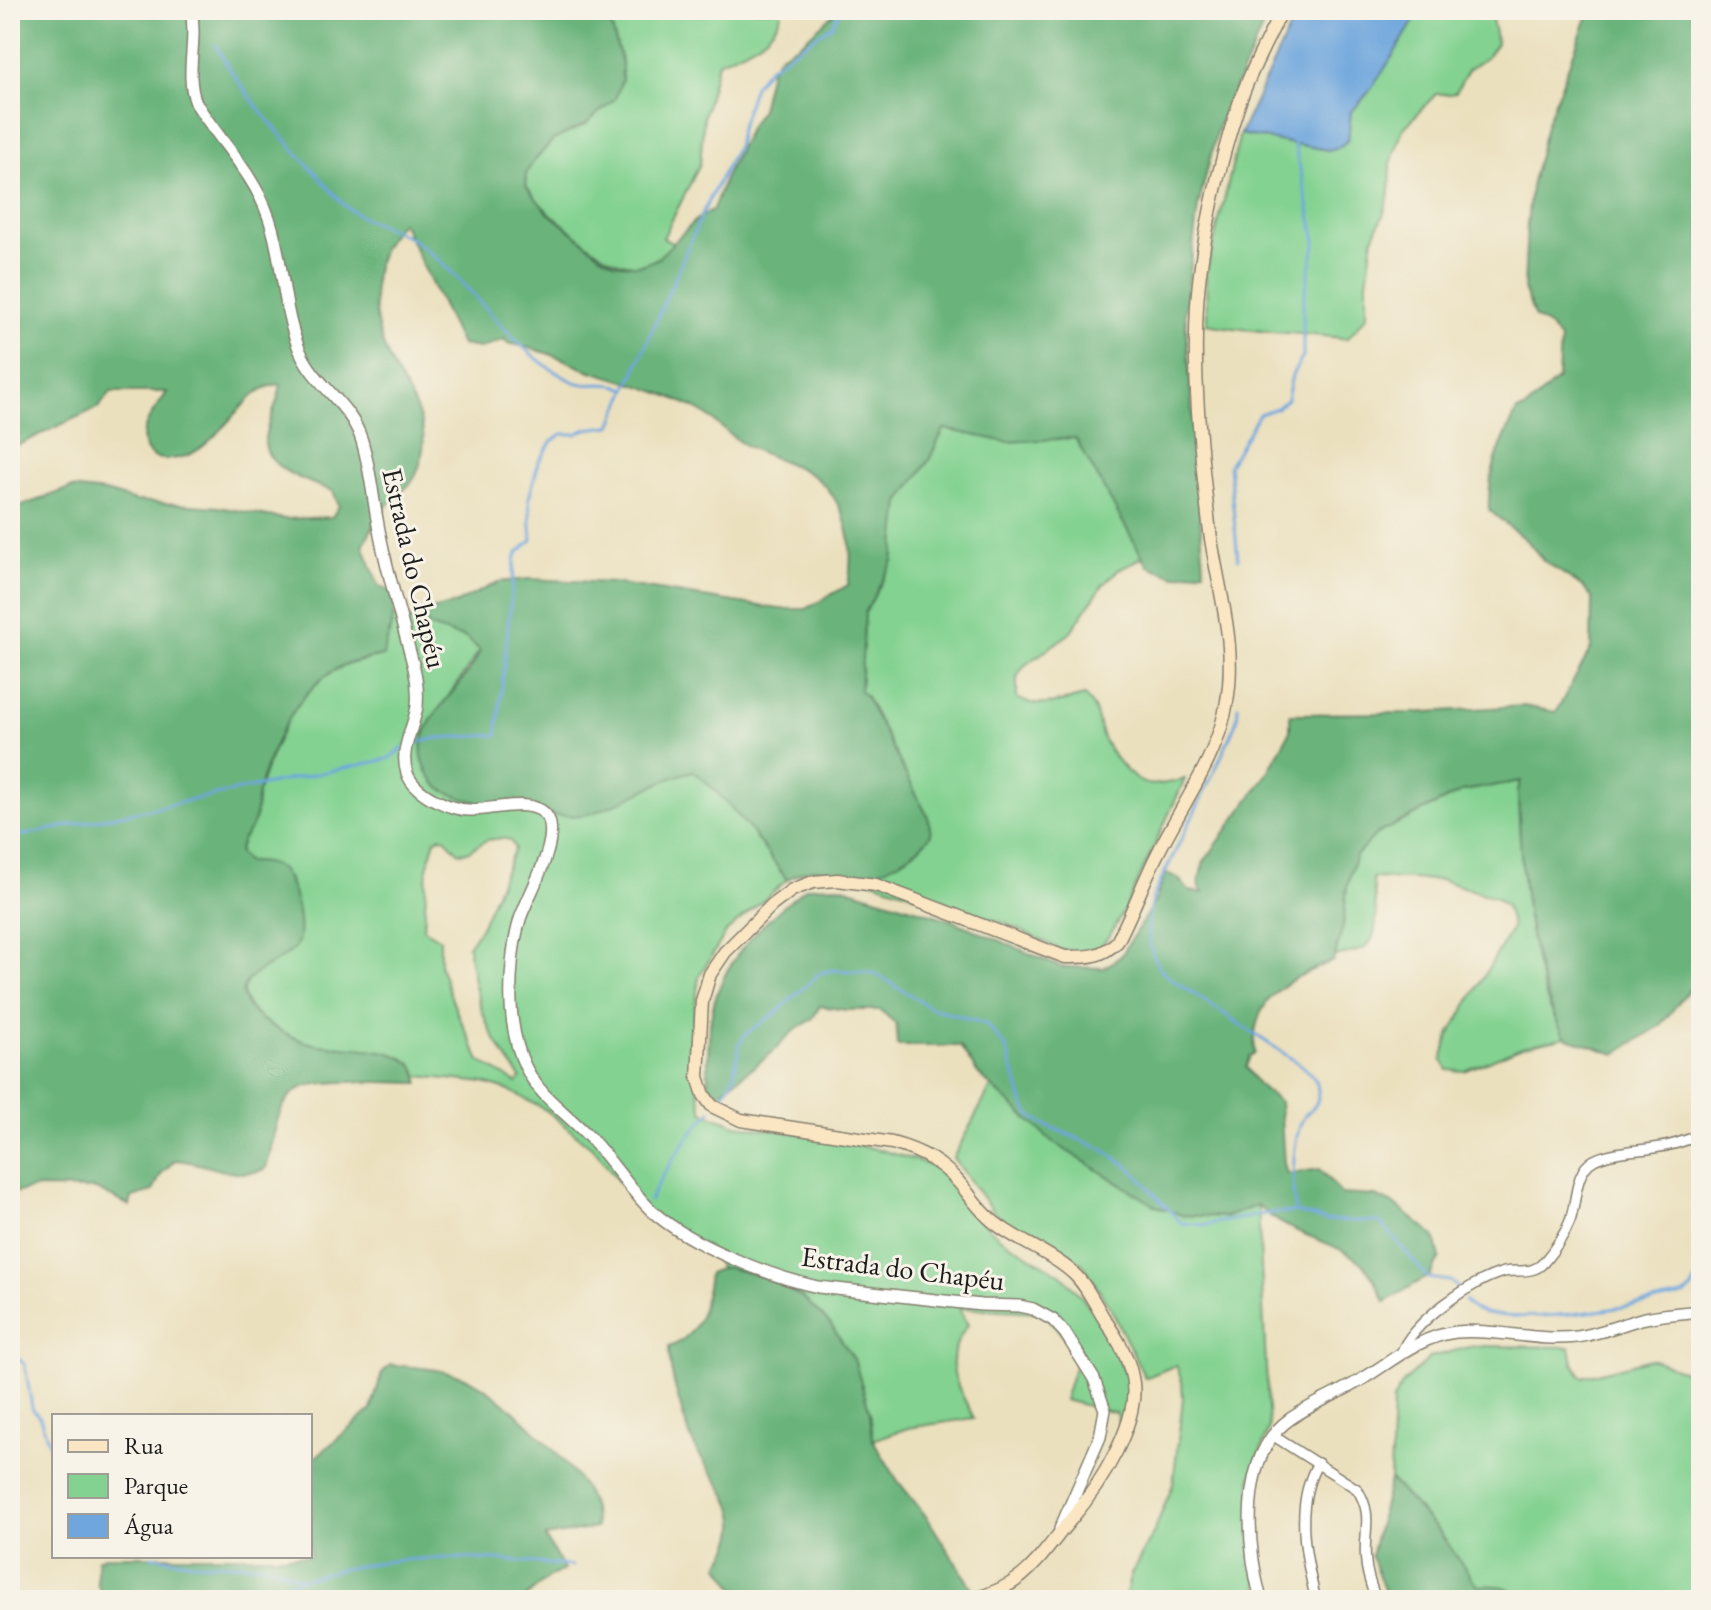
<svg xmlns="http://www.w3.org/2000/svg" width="1711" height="1610" font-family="'EB Garamond',serif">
<rect width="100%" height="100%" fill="#f7f3e8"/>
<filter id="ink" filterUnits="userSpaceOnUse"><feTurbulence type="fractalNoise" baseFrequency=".0125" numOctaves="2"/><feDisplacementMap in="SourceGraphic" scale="16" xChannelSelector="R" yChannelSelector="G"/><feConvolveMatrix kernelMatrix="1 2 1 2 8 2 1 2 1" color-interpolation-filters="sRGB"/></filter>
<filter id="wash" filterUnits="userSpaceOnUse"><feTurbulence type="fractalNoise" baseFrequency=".006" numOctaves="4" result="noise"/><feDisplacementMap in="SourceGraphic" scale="32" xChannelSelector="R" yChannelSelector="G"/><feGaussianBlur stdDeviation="1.8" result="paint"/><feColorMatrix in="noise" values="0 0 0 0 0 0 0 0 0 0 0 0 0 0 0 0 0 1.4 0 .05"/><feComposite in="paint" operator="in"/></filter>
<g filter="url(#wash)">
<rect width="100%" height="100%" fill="#ebe0be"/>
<g fill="#83d291" stroke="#507756" stroke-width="2" fill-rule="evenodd">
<path d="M607 10H782C775 40 743 51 718 62L704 115 700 164 663 238 674 243C640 284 607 260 574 233 556 218 539 206 526 186V174L532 163 553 140 586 124 622 64Z"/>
<path d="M1420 10H1490L1497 43 1487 57 1468 70 1456 92 1451 94H1436L1403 129 1391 163 1390 191 1384 213 1373 238 1367 282V316L1347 339C1299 332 1254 333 1207 324L1206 274 1240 134 1328 150 1339 147 1348 140 1351 111 1374 82Z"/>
<path d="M944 428 1007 442 1075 437 1143 557 1118 570 1102 586 1069 634 1024 666 1017 677V698C1038 710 1061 702 1084 696 1100 710 1096 722 1104 740 1111 754 1131 781 1147 784 1159 786 1174 782 1185 779L1127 905 1109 937 1097 949 1077 951 1061 950 1007 924 857 876C885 867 914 860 931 834L928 817 865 695 859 692 865 613 893 561 900 502 929 460Z"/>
<path d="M393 618 426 621 430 627 466 638 480 650 433 719 440 788 466 799 515 809 625 798 675 775 693 771C732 802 758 840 787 880L727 931 699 977 689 1050 703 1112 736 1125 815 1136 881 1150 939 1167 966 1208 999 1237 1063 1276 1096 1313 1132 1387 1122 1436 1116 1413 1064 1400 1078 1354 1044 1312 959 1308 968 1325C940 1361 956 1383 974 1418L908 1428 873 1440 870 1413 802 1297 767 1278 726 1267 721 1269 707 1247 659 1222 627 1193 596 1151 546 1110 510 1091 484 1083 419 1076C399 1038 345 1054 311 1044 291 1038 230 1010 246 983 253 970 273 963 286 955L292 894 289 879 265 863 247 862 239 855C239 835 248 837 254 822 257 813 256 801 258 792 270 753 294 694 330 673 347 663 364 660 383 656ZM440 837 446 839 459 853 467 852 487 840 503 838 510 840 515 848 481 927 468 946C476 1003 485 1032 521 1078L517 1083 480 1061 456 1010 440 966V939L424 929 427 868 435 840Z"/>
<path d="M1521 781 1518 790C1519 850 1528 992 1567 1037L1522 1047 1465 1071 1448 1070 1442 1060 1449 1036 1512 928 1506 906 1496 898 1442 880 1373 878C1373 898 1385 940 1360 950 1353 953 1343 954 1335 956L1343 926 1347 886 1355 857 1376 834 1463 791Z"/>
<path d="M992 1085 1053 1142 1123 1186 1182 1215 1226 1217 1258 1205 1269 1427 1251 1479 1259 1600H1124L1131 1574 1153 1534 1173 1484 1183 1398 1182 1382 1176 1365 1145 1378 1111 1309 1083 1264 1015 1229 992 1210 953 1158Z"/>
<path d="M1473 1346 1570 1347 1573 1363 1582 1377 1651 1359 1695 1375 1701 1416V1600H1525L1515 1591 1478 1587 1439 1532 1390 1479 1393 1400 1403 1383 1431 1357Z"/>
</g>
<g fill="#6ab47b" stroke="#43684c" stroke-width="2">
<path d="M10 10H607L622 64V80L615 99 586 124 553 140 532 163 526 174V186L547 212 602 256 615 263 632 265H641L657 259 696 220 713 209 726 175 750 126 761 109 770 70 780 55 802 42 838 10H1270L1218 127 1198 207 1185 312 1204 570 1175 576 1148 566 1075 438 1007 442 944 429 929 460 900 502 893 561 865 613 860 691 865 695 928 817 931 834C919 853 878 877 854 876 823 873 819 860 787 880 758 840 732 802 693 771 657 780 627 802 592 813 562 822 470 805 443 790 429 782 419 758 422 742 430 707 469 682 480 650L466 638 429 627 424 618 426 608 432 610 455 604 498 582 529 579 614 583 779 609H806L848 585C854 552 850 519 830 492 810 465 772 460 745 445 729 436 718 422 702 412 666 392 626 382 588 370 578 367 569 361 560 358 543 351 524 346 507 343L505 339 480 348 461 345 402 222C364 259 369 320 392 365 407 394 430 420 422 455 415 490 403 486 385 508 376 519 370 533 363 545L379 586 394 593 393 618 383 656C371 658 358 660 347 664 297 685 272 744 258 792 256 801 257 813 254 822 248 837 240 835 239 854L247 862C257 862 268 862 277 867 293 875 306 930 296 946 284 965 221 976 250 1009 262 1023 295 1040 314 1044 342 1050 419 1042 419 1083 394 1083 313 1077 296 1091 290 1095 283 1105 281 1111 272 1130 273 1151 265 1170 226 1180 212 1163 175 1160L161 1174 153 1191 132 1197 130 1206 96 1189 34 1188 10 1194V510L71 488 105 492 136 501 218 507 285 519 332 517 339 506 333 491C309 482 257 468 266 433 270 417 279 400 281 384 272 385 265 387 258 392 228 414 207 462 165 459 155 459 149 456 145 447 137 426 158 408 167 392H111L99 407 10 449Z"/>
<path d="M1590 10H1701V974L1660 1026 1615 1054 1567 1038 1563 1034C1527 965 1520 867 1518 790L1521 781 1463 791 1376 834 1355 857 1347 886 1343 926 1333 961C1289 978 1249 999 1255 1053L1250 1056 1246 1067 1258 1084 1280 1102 1284 1163 1287 1174 1320 1169 1341 1194 1376 1196 1397 1206 1435 1237 1440 1258 1430 1275 1385 1302C1380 1291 1375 1278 1367 1269 1343 1240 1290 1239 1258 1205L1226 1217 1182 1215 1156 1206 1053 1142 978 1074 960 1046H897L896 1025 881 1010H846L820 1006 812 1019 791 1033 773 1052 712 1098 708 1093C708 1068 707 1043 711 1018 719 961 764 921 807 887L840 886 951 920 1061 967 1104 968 1121 956 1155 901 1166 873 1178 878 1189 891 1203 893C1196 883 1201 873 1204 862L1266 776 1290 731V714L1410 713 1523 706 1556 712 1591 649 1592 598 1583 587 1544 561 1528 542 1489 510C1487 472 1501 444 1517 411L1525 409 1558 379 1560 340 1550 327 1535 318 1524 289 1527 223 1531 187 1546 125Z"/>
<path d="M725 1267 767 1278 802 1297 830 1324 854 1359 870 1413 873 1440 898 1481 926 1516 977 1596 947 1600H737L739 1593 719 1565C754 1517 725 1495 699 1454 687 1436 668 1369 669 1347 701 1336 705 1304 709 1273Z"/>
<path d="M390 1365C415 1367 445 1369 468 1379 501 1392 570 1463 587 1493 593 1503 595 1516 596 1528L545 1537 564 1570 549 1577 523 1600H106L97 1584V1560L105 1556H310V1462L371 1410 382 1373Z"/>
<path d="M1390 1479 1439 1532 1478 1586C1497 1584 1511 1586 1525 1600H1388L1371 1556Z"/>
</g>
<path fill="#6ea6dd" stroke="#45617c" stroke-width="2" d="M1298 10 1420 11C1406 33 1370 98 1351 111L1348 140 1339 147 1328 150 1240 134Z"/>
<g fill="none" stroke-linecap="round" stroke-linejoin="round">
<g stroke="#6ea6dd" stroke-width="3">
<path d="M215 44C248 105 299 153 344 205 367 225 395 226 419 244 473 283 508 348 568 379 591 391 601 378 626 389"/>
<path d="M1238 559 1229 465 1259 414 1277 408 1287 399 1292 375 1303 357V301L1316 241 1294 142"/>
<path d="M1238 706 1237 720 1218 764 1153 897C1145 924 1146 954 1166 975L1301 1065C1309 1072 1318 1079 1318 1091 1319 1110 1310 1106 1304 1117 1292 1137 1291 1190 1296 1212"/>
<path d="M409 744 438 738 497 735 515 560 517 554 532 540 529 498 539 461 552 441 562 434H576L586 429 611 426 704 210 737 146 740 129 754 86 767 69 831 26 841 10"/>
<path d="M10 838 388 759 403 748"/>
<path d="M719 1101 733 1079 740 1043 747 1033 776 1013 820 973 834 970 869 972 881 977 929 1007 986 1024 1006 1047 1024 1105 1030 1115 1041 1123 1100 1148 1130 1167 1181 1223 1205 1225 1270 1213 1296 1212 1324 1220 1380 1222 1428 1278 1450 1281 1462 1291"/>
<path d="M649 1201C666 1168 685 1138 711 1111"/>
<path d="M1465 1301C1484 1335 1650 1304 1685 1295L1691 1290 1701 1271"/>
<path d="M10 1350 25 1365 32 1408 40 1418 54 1457"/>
<path d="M151 1556 193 1563 268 1565 300 1578"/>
<path d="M214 1600C276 1588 336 1566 400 1560 457 1555 514 1561 572 1566"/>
</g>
</g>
</g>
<g filter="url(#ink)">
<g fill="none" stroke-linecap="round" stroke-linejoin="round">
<defs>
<g id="minor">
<path d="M1401 1354C1411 1323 1472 1280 1504 1272 1518 1269 1533 1275 1544 1262 1554 1250 1564 1236 1570 1221 1577 1202 1574 1171 1594 1160 1612 1151 1635 1151 1654 1148 1671 1146 1686 1141 1701 1134"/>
<path d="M1272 1435 1357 1489C1375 1516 1362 1534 1366 1563 1367 1576 1372 1588 1376 1600"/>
<path d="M1316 1600C1305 1557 1294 1503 1318 1463"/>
</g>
<g id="tertiary">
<path d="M191 10C198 42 184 73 196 103 220 142 254 173 269 218 284 261 282 309 300 351 315 385 349 403 361 438 371 468 373 503 380 535 389 580 403 624 414 668 417 680 418 693 417 706 414 728 399 750 407 773 411 785 422 793 433 799 444 804 456 810 469 810 489 811 536 795 548 818 560 842 528 895 520 919 516 933 513 950 512 964 508 1008 512 1060 544 1094 559 1110 578 1124 593 1141 614 1164 630 1190 652 1211 690 1245 768 1276 818 1287L981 1305 1019 1306 1033 1309 1053 1320 1065 1333 1094 1379 1105 1410 1100 1437 1060 1529"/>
<path d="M1261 1600C1247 1546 1238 1455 1290 1419 1313 1403 1340 1393 1364 1378 1393 1360 1421 1336 1456 1332 1495 1328 1535 1342 1577 1337 1599 1334 1619 1325 1641 1319 1660 1314 1681 1313 1701 1311"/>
</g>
<path id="secondary" d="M971 1600C1028 1584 1036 1561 1072 1518 1099 1486 1142 1421 1132 1377 1128 1355 1115 1335 1103 1317 1094 1302 1085 1283 1072 1272 1050 1252 1019 1242 995 1223 982 1213 973 1200 963 1187 943 1163 922 1151 892 1143L741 1120 712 1106 704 1095 698 1077 702 1001 710 974 725 952 772 905 792 890 813 882 837 880 876 885 1065 957C1087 957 1100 958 1117 942 1133 912 1144 879 1160 849 1184 801 1219 755 1227 701 1238 638 1214 578 1208 516 1200 447 1193 374 1197 305 1201 242 1219 163 1239 104 1250 71 1267 41 1282 10"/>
</defs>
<use href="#minor" stroke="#847e6d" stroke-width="12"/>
<use href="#tertiary" stroke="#847e6d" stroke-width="14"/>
<use href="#secondary" stroke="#847e6d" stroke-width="15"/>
<use href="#minor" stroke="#fff" stroke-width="9"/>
<use href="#tertiary" stroke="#fff" stroke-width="11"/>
<use href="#secondary" stroke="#fbe6c4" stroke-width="12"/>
</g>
</g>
<g text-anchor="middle" stroke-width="6" stroke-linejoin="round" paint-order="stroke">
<g font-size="28" fill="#1c1c1c" stroke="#f7f3e8">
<text transform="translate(415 568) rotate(77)" y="10">Estrada do Chapéu</text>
<text transform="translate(903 1268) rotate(7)" y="10">Estrada do Chapéu</text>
</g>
</g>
<rect width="1711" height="1610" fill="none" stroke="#f7f3e8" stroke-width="40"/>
<rect x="52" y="1414" width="260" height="144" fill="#f7f3e8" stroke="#9f9d96" stroke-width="2"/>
<rect x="68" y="1440" width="40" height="12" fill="#fbe6c4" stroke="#9f9d96" stroke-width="2"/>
<text x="124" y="1454" font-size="24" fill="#1c1c1c">Rua</text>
<rect x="68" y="1474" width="40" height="24" fill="#83d291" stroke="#9f9d96" stroke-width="2"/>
<text x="124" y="1494" font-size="24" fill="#1c1c1c">Parque</text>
<rect x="68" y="1514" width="40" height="24" fill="#6ea6dd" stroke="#9f9d96" stroke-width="2"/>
<text x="124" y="1534" font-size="24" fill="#1c1c1c">Água</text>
</svg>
